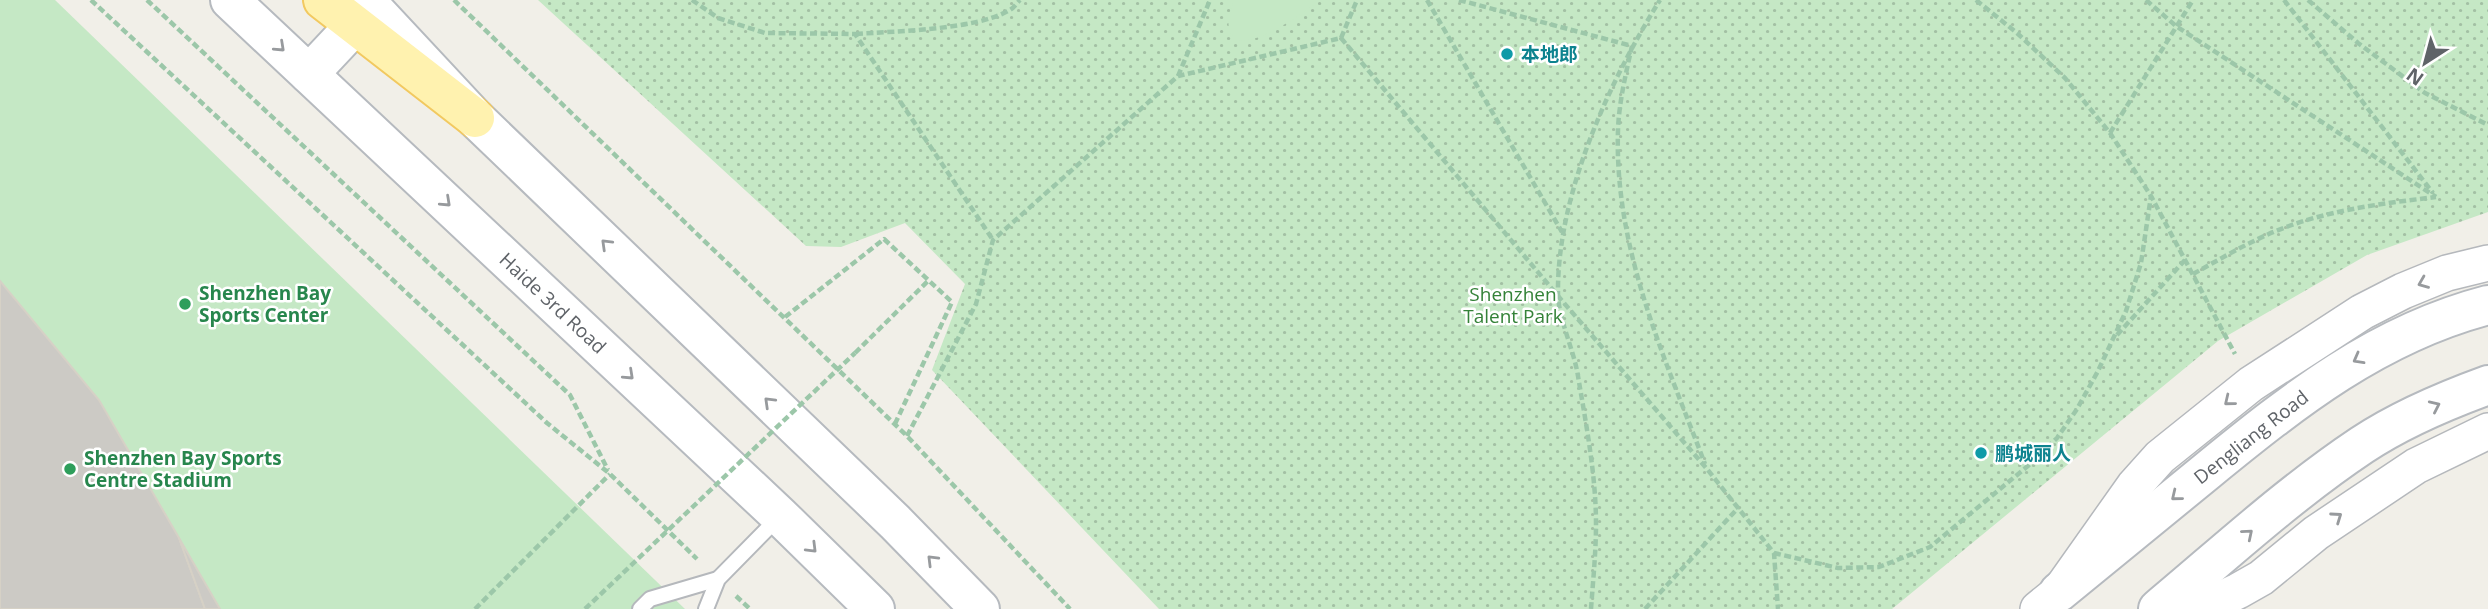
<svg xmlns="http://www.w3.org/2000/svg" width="2488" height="609" font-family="'Open Sans','Noto Sans SC',sans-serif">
<defs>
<pattern id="park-dots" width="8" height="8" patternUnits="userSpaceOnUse" patternTransform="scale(1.75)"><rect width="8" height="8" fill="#c5e8c5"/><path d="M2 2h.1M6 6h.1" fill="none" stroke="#a3c0a4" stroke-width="1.8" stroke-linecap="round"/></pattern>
</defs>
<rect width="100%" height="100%" fill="#f1efe8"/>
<path fill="url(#park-dots)" d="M538 0H2488V212L2367 255 2218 341 1892 609H1159L932 370 965 284 905 223 841 247 806 246Z"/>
<g fill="#c5e8c5">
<path d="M0 0H55L685 609H0Z"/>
<path d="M1234 0H1319C1307 12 1253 48 1236 39 1236 39 1229 32 1229 31L1228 17Z"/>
</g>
<g fill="#cccac5" stroke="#d6d1c6" stroke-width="2">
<path d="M0 281 99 400 179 538 205 609H0Z"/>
<path d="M179 538 220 609H205Z"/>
</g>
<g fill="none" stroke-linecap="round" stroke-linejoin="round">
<defs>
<g id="service">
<path d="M640 609 650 599 718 579"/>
<path d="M706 609 718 579 778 518"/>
</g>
<g id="tertiary">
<path d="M2038 609 2059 592 2134 486 2160 457 2251 384 2362 312 2403 291 2447 273 2488 263"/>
<path d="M2200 609 2238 591 2261 578 2316 533 2416 466 2488 431"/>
</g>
<g id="secondary">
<path d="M230 0 780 516 875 609"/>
<path d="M365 0 475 118 895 522 980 609"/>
<path d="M309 74 355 25"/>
<path d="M2059 592C2109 551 2158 511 2207 471 2294 400 2377 334 2488 305"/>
<path d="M2158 609C2225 553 2290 493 2362 445 2401 419 2444 401 2488 385"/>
</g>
<path id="primary" d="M323 0 475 118"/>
</defs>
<use href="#service" stroke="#b5b8bc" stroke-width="18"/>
<use href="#tertiary" stroke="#b5b8bc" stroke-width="38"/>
<use href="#secondary" stroke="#b6babf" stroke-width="42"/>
<use href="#primary" stroke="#f2c960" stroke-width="42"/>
<g stroke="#9cc7a9" stroke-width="4.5" stroke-dasharray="7 3.5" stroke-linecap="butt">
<path d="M91 0 547 423 610 474 697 559"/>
<path d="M147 0 570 395 608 470"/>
<path d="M454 0 907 436 1070 609"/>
<path d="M692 0 718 18 765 33 855 34 993 240"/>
<path d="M1427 0 1562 232"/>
<path d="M1459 0 1632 46C1626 73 1619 102 1618 130 1614 248 1664 356 1705 464"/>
<path d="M1976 0 2017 33 2065 78 2110 133 2151 196 2235 354"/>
<path d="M2146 0 2176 26 2436 197"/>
<path d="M2284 0 2433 193"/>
<path d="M2308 0 2358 43 2425 93 2488 125"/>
<path d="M856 34C896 31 974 30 1008 11 1013 9 1016 4 1020 0"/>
<path d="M1341 38 1558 296 1707 469 1774 553 1778 609"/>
<path d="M1178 76 1210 0"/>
<path d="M2110 133 2193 0"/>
<path d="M2193 274C2224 257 2255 238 2289 226 2336 209 2386 203 2436 197"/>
<path d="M785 317 884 239 952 302 894 426"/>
<path d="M2117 335 2185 260"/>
<path d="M855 353 929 280"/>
<path d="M907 436 976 304 993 240 1178 76 1341 38 1357 0"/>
<path d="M1774 553 1838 568 1879 567 1930 547 2029 465 2057 438 2077 409 2098 371 2126 311 2141 263 2151 196"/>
<path d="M736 596 750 609"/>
<path d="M475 609 610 474"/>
<path d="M1591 609C1593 581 1596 552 1596 524 1596 475 1586 424 1578 376 1574 350 1558 318 1558 293 1557 195 1609 82 1660 0"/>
<path d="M1645 609 1738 508"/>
</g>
<use href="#service" stroke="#fff" stroke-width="14"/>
<use href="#tertiary" stroke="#fff" stroke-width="35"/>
<use href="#secondary" stroke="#fff" stroke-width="38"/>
<use href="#primary" stroke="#fff2af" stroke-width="38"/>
<path stroke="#9cc7a9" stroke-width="4.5" stroke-dasharray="7 3.5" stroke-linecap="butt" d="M585 609 855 353"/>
</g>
<defs><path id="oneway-chevron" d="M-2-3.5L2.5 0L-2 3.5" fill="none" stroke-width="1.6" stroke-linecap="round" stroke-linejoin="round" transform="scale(1.75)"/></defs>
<g stroke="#979a9d">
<use href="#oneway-chevron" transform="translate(280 47) rotate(43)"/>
<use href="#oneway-chevron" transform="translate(446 202) rotate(43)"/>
<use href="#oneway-chevron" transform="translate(606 244) rotate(-136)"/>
<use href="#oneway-chevron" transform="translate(2423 283) rotate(158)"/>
<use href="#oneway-chevron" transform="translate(2358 359) rotate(151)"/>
<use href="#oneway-chevron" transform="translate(629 375) rotate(43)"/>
<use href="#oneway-chevron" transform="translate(2229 401) rotate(141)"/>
<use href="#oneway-chevron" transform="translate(769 402) rotate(-136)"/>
<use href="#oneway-chevron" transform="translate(2435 406) rotate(-25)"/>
<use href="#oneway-chevron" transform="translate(2176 496) rotate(141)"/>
<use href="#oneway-chevron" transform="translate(2337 517) rotate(-35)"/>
<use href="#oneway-chevron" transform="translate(2248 534) rotate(-40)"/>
<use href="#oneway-chevron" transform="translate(812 548) rotate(45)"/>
<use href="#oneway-chevron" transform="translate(932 560) rotate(-135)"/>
</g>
<g fill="#0f9aa8" stroke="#fff" stroke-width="2.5">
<circle cx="1507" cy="54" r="7"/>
<circle cx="1981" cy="453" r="7"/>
</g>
<g fill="#2e9e5b" stroke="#fff" stroke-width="2.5">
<circle cx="185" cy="304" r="7"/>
<circle cx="70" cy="469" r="7"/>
</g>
<g text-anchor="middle" stroke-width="5" stroke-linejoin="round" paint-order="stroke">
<g font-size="19" font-weight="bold" fill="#0d838f" stroke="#fff" text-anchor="start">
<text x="1521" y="61">本地郎</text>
<text x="1995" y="460">鹏城丽人</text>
</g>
<g font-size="19" font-weight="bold" fill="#27864d" stroke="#fff" text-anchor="start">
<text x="199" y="300">Shenzhen Bay<tspan x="199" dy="22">Sports Center</tspan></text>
<text x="84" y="465">Shenzhen Bay Sports<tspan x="84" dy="22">Centre Stadium</tspan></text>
</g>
<g font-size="19" fill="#348238" stroke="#fff">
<text x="1513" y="301">Shenzhen<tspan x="1513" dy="22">Talent Park</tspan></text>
</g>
<g font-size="19" fill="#5f6368" stroke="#fff">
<text transform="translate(553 303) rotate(43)" y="7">Haide 3rd Road</text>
<text transform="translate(2251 437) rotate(-38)" y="7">Dengliang Road</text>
</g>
</g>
<g transform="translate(2425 63) rotate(216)" stroke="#ffffff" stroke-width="5" paint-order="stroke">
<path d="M0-5L12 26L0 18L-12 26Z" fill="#5f6368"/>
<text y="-10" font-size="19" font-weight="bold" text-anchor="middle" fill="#5f6368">N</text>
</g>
</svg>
